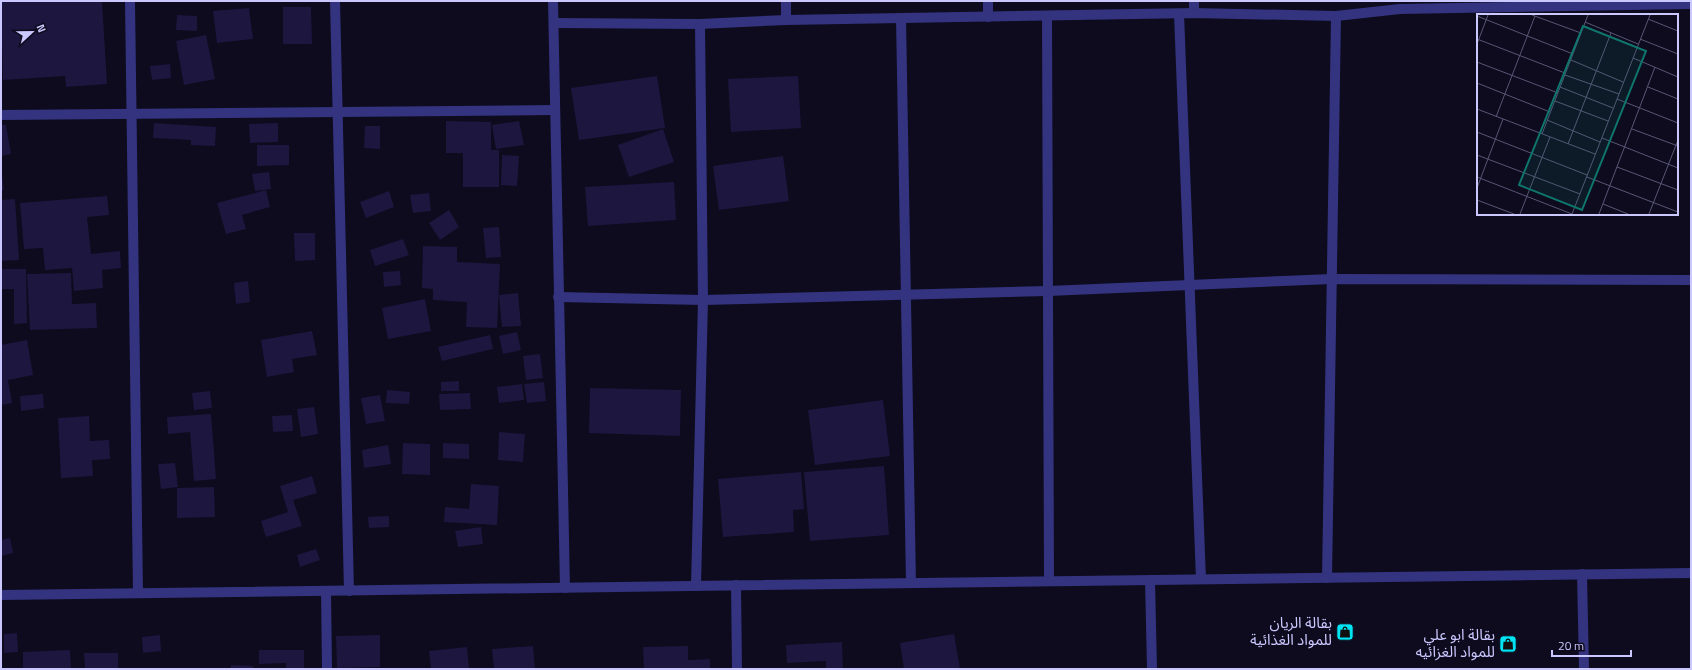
<svg xmlns="http://www.w3.org/2000/svg" width="1692" height="670" font-family="'Titillium Web','Noto Sans Arabic',sans-serif">
<rect width="100%" height="100%" fill="#0d0b1d"/>
<g fill="#1d163f">
<path d="M1 1H102L107 84 66 87 65 76 3 80Z"/>
<path d="M283 7H311L312 44H283Z"/>
<path d="M249 8 253 39 217 43 213 11Z"/>
<path d="M177 15 197 16V31L176 30Z"/>
<path d="M206 35 215 79 184 85 176 41Z"/>
<path d="M170 64 171 78 152 80 150 66Z"/>
<path d="M657 76 665 128 579 140 571 88Z"/>
<path d="M798 76 801 128 731 132 728 79Z"/>
<path d="M446 121 491 122V150H499V187H463V153H446Z"/>
<path d="M519 121 524 145 496 149 492 125Z"/>
<path d="M154 123 216 127 215 146 191 145V140L153 138Z"/>
<path d="M278 123V142L250 143 249 124Z"/>
<path d="M1 125H6L11 154 1 156Z"/>
<path d="M365 126H380V149L364 148Z"/>
<path d="M663 129 674 162 629 177 618 145Z"/>
<path d="M257 145H289V165L257 166Z"/>
<path d="M502 155 519 156 517 186 501 185Z"/>
<path d="M783 156 789 201 719 210 713 166Z"/>
<path d="M269 172 271 189 255 191 252 174Z"/>
<path d="M2 175 4 190 1 191V176Z"/>
<path d="M674 182 676 220 588 226 585 187Z"/>
<path d="M266 190 270 207 242 215 246 229 226 234 217 203Z"/>
<path d="M389 191 394 207 366 218 360 202Z"/>
<path d="M429 193 431 211 413 213 410 195Z"/>
<path d="M107 196 109 215 87 217 91 254 120 251 121 268 102 270 103 288 74 291 72 268 45 270 43 248 24 249 20 203Z"/>
<path d="M15 199 19 260 1 261V200Z"/>
<path d="M449 210 459 227 440 240 429 223Z"/>
<path d="M499 227 501 257 486 258 483 228Z"/>
<path d="M294 233H315V260L295 261Z"/>
<path d="M403 239 409 255 375 266 370 250Z"/>
<path d="M423 246 457 247V262L500 264 497 328 466 327 467 302 433 300V289L422 288Z"/>
<path d="M1 269H26L27 323 14 324V289H1Z"/>
<path d="M400 271 401 285 384 287 383 272Z"/>
<path d="M71 273 72 304 96 303 97 328 30 330 27 274Z"/>
<path d="M248 281 250 302 236 304 234 283Z"/>
<path d="M518 293 521 326 502 327 499 295Z"/>
<path d="M425 299 431 331 388 339 382 308Z"/>
<path d="M312 331 317 355 292 359 294 372 267 377 261 340Z"/>
<path d="M517 332 521 350 503 354 499 336Z"/>
<path d="M490 335 493 349 442 361 438 347Z"/>
<path d="M27 340 33 375 8 380 12 403 1 405V345Z"/>
<path d="M540 354 543 378 526 380 523 356Z"/>
<path d="M459 381V391H441V382Z"/>
<path d="M544 382 546 401 527 403 524 384Z"/>
<path d="M522 384 524 400 499 403 497 387Z"/>
<path d="M590 388 681 390 680 436 589 433Z"/>
<path d="M387 390 410 392 409 404 386 403Z"/>
<path d="M210 391 212 408 194 410 192 393Z"/>
<path d="M470 393 471 409 440 410 439 394Z"/>
<path d="M43 394 44 408 21 411 20 396Z"/>
<path d="M380 395 385 421 366 424 361 398Z"/>
<path d="M883 400 890 456 815 465 808 410Z"/>
<path d="M314 407 318 434 301 437 297 409Z"/>
<path d="M211 414 216 479 194 481 190 432 168 434 167 417Z"/>
<path d="M292 415 293 431 273 432 272 416Z"/>
<path d="M89 416 90 441 109 440 110 459 92 460 93 476 61 478 58 418Z"/>
<path d="M499 432 525 434 523 462 498 460Z"/>
<path d="M403 443 430 444V475L402 474Z"/>
<path d="M443 443 469 444V459L443 458Z"/>
<path d="M388 445 391 464 364 468 362 450Z"/>
<path d="M175 463 178 487 161 489 158 464Z"/>
<path d="M884 466 889 535 810 541 804 472Z"/>
<path d="M801 472 804 509 793 510 794 532 723 537 718 479Z"/>
<path d="M312 476 317 493 293 500 302 526 266 537 261 521 288 512 280 486Z"/>
<path d="M471 484 499 486 497 525 444 522 445 507 469 509Z"/>
<path d="M214 487 215 517 177 518V488Z"/>
<path d="M389 516V527L369 528 368 517Z"/>
<path d="M481 527 483 544 458 547 455 531Z"/>
<path d="M10 538 13 553 1 556V540Z"/>
<path d="M316 549 320 560 300 567 297 555Z"/>
<path d="M17 633 18 652 4 653V634Z"/>
<path d="M954 634 960 669H904L900 643Z"/>
<path d="M160 635 161 651 143 653 142 637Z"/>
<path d="M380 635V667L337 668 336 636Z"/>
<path d="M842 642 843 669H826V661L787 663 786 645Z"/>
<path d="M533 646 535 669H494L492 649Z"/>
<path d="M688 646V660L710 659V669H644L643 647Z"/>
<path d="M467 647 469 669H431L429 651Z"/>
<path d="M70 650 71 669H23V652Z"/>
<path d="M259 650H304V669H286V663L259 664Z"/>
<path d="M84 653H118V669H85Z"/>
<path d="M231 665 253 666V669H231Z"/>
</g>
<g fill="none" stroke-linecap="round" stroke-linejoin="round">
<g stroke="#33337f" stroke-width="10">
<path d="M130 1 138 593"/>
<path d="M335 1 349 591"/>
<path d="M553 1 565 588"/>
<path d="M786 1V20"/>
<path d="M988 1V17"/>
<path d="M1194 1V13"/>
<path d="M1179 14 1201 579"/>
<path d="M1047 16 1049 581"/>
<path d="M901 18 911 583"/>
<path d="M554 23 700 24 786 20 1194 13 1336 16 1400 9 1691 4"/>
<path d="M1 115 555 110"/>
<path d="M558 297 703 300 1048 291 1332 279 1691 280"/>
<path d="M1582 574 1584 669"/>
<path d="M1327 578 1336 16"/>
<path d="M1150 580 1152 669"/>
<path d="M736 585 737 669"/>
<path d="M696 586 703 300 700 24"/>
<path d="M326 591 327 669"/>
<path d="M1 595 1691 573"/>
</g>
</g>
<defs>
<symbol id="shop-square" viewBox="-11 -11 22 22"><rect x="-9" y="-9" width="18" height="18" rx="4" fill="#00e3f2" stroke="#0d0b1d"/><path d="M-5-2.5h2.3a2.7 3.5 0 0 1 5.4 0H5L5.5 6h-11ZM-1.5-2.5h3a1.5 2.3 0 0 0-3 0Z" fill="#111"/></symbol>
</defs>
<g fill-rule="evenodd">
<use href="#shop-square" x="1335" y="622" width="20" height="20"/>
<use href="#shop-square" x="1498" y="634" width="20" height="20"/>
</g>
<g text-anchor="middle" stroke-width="3" stroke-linejoin="round" paint-order="stroke">
<g font-size="15" fill="#cbc7ff" stroke="#0d0b1d" text-anchor="end">
<text x="1332" y="628">بقالة الريان<tspan x="1332" dy="17">للمواد الغذائية</tspan></text>
<text x="1495" y="640">بقالة ابو علي<tspan x="1495" dy="17">للمواد الغزائيه</tspan></text>
</g>
</g>
<g transform="translate(1477 14)">
<rect width="201" height="201" fill="#0d0b1d"/>
<path fill="none" stroke="#595677" stroke-width="1" d="M55 1 104 19M0 2 96 40M171 5 201 17M108 8 161 30M0 25 88 59M163 25 201 40M0 30 11 1M156 44 201 63M94 46 146 68M0 48 81 79M88 61 142 80M0 69 73 98M83 73 136 94M171 73 201 85M140 85 201 109M78 87 131 107M0 95 118 140M19 103 58 2M70 106 123 128M155 115 201 132M0 118 110 161M65 120 111 1M125 124 201 154M91 130 134 19M0 141 103 180M140 153 201 176M0 163 95 200M110 163 201 198M0 174 26 105M0 186 37 200M126 190 151 200M43 200 73 123M95 200 173 1M122 200 178 53M172 200 201 126"/>
<path fill="#0f766e" fill-opacity="0.15" stroke="#0f766e" stroke-width="2" d="M106 12 169 37 105 196 42 171Z"/>
<rect width="201" height="201" fill="none" stroke="#cbc7ff" stroke-width="2"/>
</g>
<rect width="1692" height="670" fill="none" stroke="#cbc7ff" stroke-width="4"/>
<g transform="translate(32 32) rotate(68)" stroke="#0d0b1d" stroke-width="3" paint-order="stroke">
<path d="M0-3L7 15L0 10L-7 15Z" fill="#cbc7ff"/>
<text y="-6" font-size="11" font-weight="bold" text-anchor="middle" fill="#cbc7ff">N</text>
</g>
<path d="M1552 650v6h79v-6" fill="none" stroke="#cbc7ff" stroke-width="2"/>
<text x="1558" y="650" font-size="12" fill="#cbc7ff" stroke="#0d0b1d" stroke-width="3" paint-order="stroke">20 m</text>
</svg>
